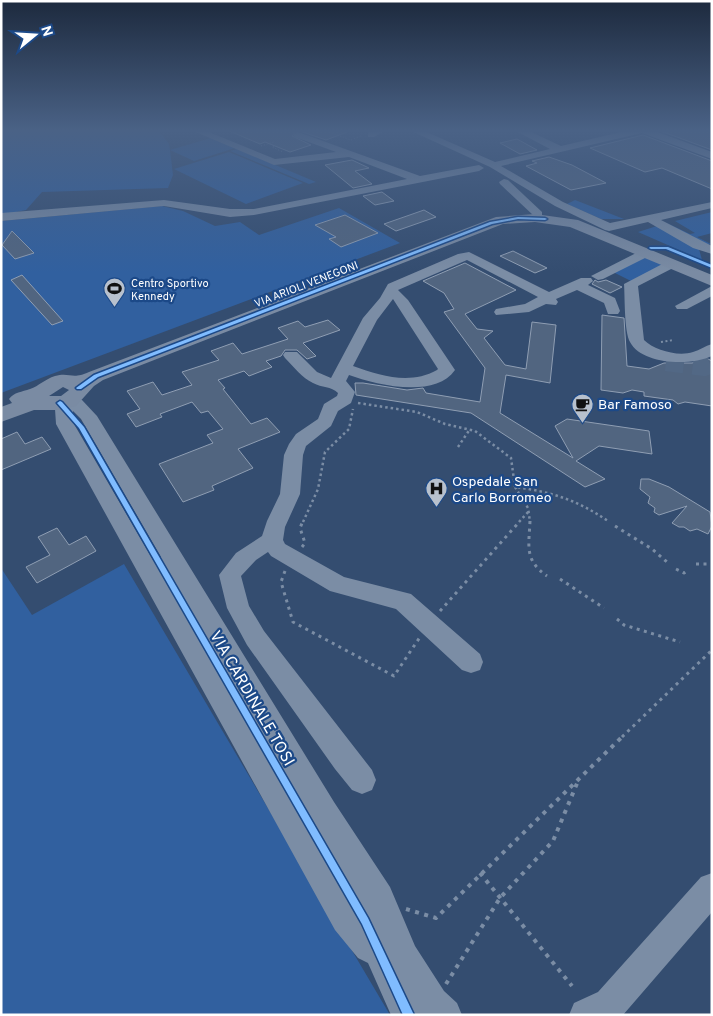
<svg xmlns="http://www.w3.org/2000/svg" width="713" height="1016" font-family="Overpass,sans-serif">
<rect width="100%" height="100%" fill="#344d70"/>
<g fill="#31609f">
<path d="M1 130H158L169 144 170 150 211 138 235 148 194 161 170 150 173 175 168 188 42 192 26 210 1 215Z"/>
<path d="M237 149 316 182 309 184 230 151Z"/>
<path d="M229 152 303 183 246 204 174 169Z"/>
<path d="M575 200 624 219H601L567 204Z"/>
<path d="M162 206 183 211 215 226 240 222 259 235 339 208 400 243 1 393V221Z"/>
<path d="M712 212V233L697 237 711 244 706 245 667 223 690 234 695 233 675 221Z"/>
<path d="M657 226 699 249 702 260 638 232Z"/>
<path d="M644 257 663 265 631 281 613 272Z"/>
<path d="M124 564 390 1015H1V568L32 615Z"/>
</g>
<g fill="#516580" stroke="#8f9eb3">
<path d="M227 130H347V132L326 140 297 130 292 136 311 145 290 152 265 142 260 144Z"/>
<path d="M658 130H712V150Z"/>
<path d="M643 135 712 161V189L662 168 645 172 590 148Z"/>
<path d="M517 139 537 150 520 154 500 143Z"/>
<path d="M549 157 572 165 606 183 571 190 526 166 537 163 532 161Z"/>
<path d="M352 160 369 168 355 171 372 184 353 188 325 165Z"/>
<path d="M382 192 394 201 375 205 363 196Z"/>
<path d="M424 210 436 217 396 231 384 224Z"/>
<path d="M345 215 378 233 341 247 329 239 336 237 315 225Z"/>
<path d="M12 231 34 253 15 259 2 245Z"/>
<path d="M513 251 547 268 535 273 500 256Z"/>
<path d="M465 263 516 290 465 314 477 329 493 331 484 338 505 365 526 369 532 322 556 325 550 383 506 375 500 413 573 458 555 426 567 419 649 431 652 454 599 446 576 461 605 479 585 487 471 413 356 395 355 383H363L407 390 423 388 426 393 480 402 485 368 444 312 454 309 444 293 423 281Z"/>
<path d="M22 275 38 293 63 321 52 325 11 280Z"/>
<path d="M595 280 598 282 606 280 622 287 610 293 592 284Z"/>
<path d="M602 315 624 318 627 366 649 369 664 363H692L708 359 712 361V406L685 402 678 404 673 400 644 396V392L632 390 623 393 601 390Z"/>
<path d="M328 320 340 330 303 343 316 356 307 359 297 350H285L281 356 266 361 272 367 249 376 244 371 218 380 225 388 223 389 251 424 267 418 280 432 238 449 253 468 212 486 214 490 183 502 159 464 213 443 207 435 223 429 208 411 201 413 192 402 160 414 162 417 136 427 127 414 140 409 127 391 153 382 162 395 192 385 182 372 219 360 211 351 233 343 242 354 288 339 278 328 298 321 305 327Z"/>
<path d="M17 432 25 444 42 437 51 449 1 470V439Z"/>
<path d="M641 479H649L669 487 710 512 712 526 708 534 697 529 690 531 684 527H679L672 523 687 506 659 515 654 512 655 508 648 503 650 497 640 489Z"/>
<path d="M57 528 69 545 86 536 96 551 37 583 26 567 50 555 38 537Z"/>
</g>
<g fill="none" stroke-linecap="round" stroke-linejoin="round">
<path stroke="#526885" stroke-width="18" stroke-dasharray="18 9" stroke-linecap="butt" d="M666 362 704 367 712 364"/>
<g stroke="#7b8da5" stroke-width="1" stroke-dasharray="1 2" stroke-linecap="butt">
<path d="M323 130 351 140 361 136"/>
<path d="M1 132 5 130"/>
<path d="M261 146 274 142"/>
<path d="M274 146 272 147 283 152"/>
</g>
<path stroke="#7b8da5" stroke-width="2" stroke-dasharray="2 2.5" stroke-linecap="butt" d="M661 342 674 340"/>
<g stroke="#7b8da5" stroke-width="2.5" stroke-dasharray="2.5 3" stroke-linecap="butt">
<path d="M358 403 417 412 445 424 475 431 511 458 515 487C552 492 577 500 608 521"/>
<path d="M458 447 470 429"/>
<path d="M515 487 528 508 530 522"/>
<path d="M303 522 318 489 325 452 349 429 353 409"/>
<path d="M519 522 529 511"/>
</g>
<g stroke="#7b8da5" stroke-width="3" stroke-dasharray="3 4.5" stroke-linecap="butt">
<path d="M530 521C529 546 524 560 547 576"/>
<path d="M615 526 652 549 667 562"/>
<path d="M302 547 305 543 300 528 303 521"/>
<path d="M696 564H712"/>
<path d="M676 569 684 573 689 570"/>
<path d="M285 571 281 582 293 622 394 676 420 637"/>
<path d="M560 579 604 608"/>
<path d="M440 611 520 521"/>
<path d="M617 619 624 625 680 642"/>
<path d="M622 737 712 650"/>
</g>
<g stroke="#7b8da5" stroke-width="4" stroke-dasharray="4 5.5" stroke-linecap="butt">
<path d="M480 873 572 986"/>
<path d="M406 909 436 918 623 736"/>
<path d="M446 984 500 898 553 841 578 781"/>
</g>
<g fill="#7b8da5" fill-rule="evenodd">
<path d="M191 130H204L275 159 336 152 295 137 293 135 298 132 420 176 479 165 484 168 479 171 254 215 230 217 164 206 1 221V213L164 200 230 209H254L407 179 349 157 274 165Z"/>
<path d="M374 130H386L374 137H368V133Z"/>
<path d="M409 130H422L495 162 550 149 514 130H527L561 146 630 130H652L712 152V159L642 133 501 166 563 202 610 223 712 202V208L661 220 712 246V254L693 248 648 222 609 231 605 230 555 206 490 167Z"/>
<path d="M504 179 508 180 542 212V216H534L500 184 499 182Z"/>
<path d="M644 249 650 253 649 256 603 279 598 280 591 276Z"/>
<path d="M469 252 549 292 581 278H591L593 281 588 285 615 298 620 311 618 314H608L604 303 577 290 556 299 558 302 556 305 546 304 529 312 496 315 494 312 496 309 525 304 538 297 467 260 398 290 408 300 455 370C435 399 376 385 349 375L346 381 355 392 351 403 338 411 331 426 306 446 303 455 300 494 285 527 283 540 285 544 344 577 411 594 480 654 483 662 480 670 471 673 462 670 396 609 330 591 271 556 268 552 256 560 241 576 249 606 264 631 372 770 376 780 372 790 362 794 352 790 335 769 247 645 227 608 219 575 236 553 262 536 267 521 280 494 284 455 289 444 296 434 318 419 324 404 337 396 338 393C331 386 322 388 313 383 302 378 294 367 285 358L283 355 285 352H297L317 372 331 378 363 318 380 298 388 284 458 254ZM393 299 438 369 437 370C410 385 381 376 353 366L377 320Z"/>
<path d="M670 260 675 261 677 264 675 267 638 286 644 340C654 350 678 357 693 352 700 350 705 346 712 344V356C691 366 642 365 630 342 624 331 625 298 624 284Z"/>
<path d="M712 286V296L687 309H677L675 306Z"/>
<path d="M76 399 82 400 97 416 334 802 390 887 415 946 444 991 457 1003 462 1015H391L368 963 358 958 335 930 56 424 55 409 58 405H68L70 400ZM73 411 81 419 161 557 153 560 74 424Z"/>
<path d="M712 873V912L623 1015H569L574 1003 598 992 701 877Z"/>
</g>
<path fill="#7a8ba3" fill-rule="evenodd" d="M535 214 578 220 712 275V286L570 227 535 222 503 224 103 380 94 386 76 406 59 410H34L1 422V407L12 403 9 399C14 392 22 392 30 389 39 386 45 379 55 376 70 372 72 380 89 372L496 217ZM63 387 69 390 61 396H49Z"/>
<defs>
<g id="cycleway">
<path d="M518 217 545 218 547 219 545 220 518 219 492 224 98 377 81 389H77L76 388 94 375 490 222Z"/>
<path d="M650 247H668L712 265V268L666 249H651L649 248Z"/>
<path d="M60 401 62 402 84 427 368 918 414 1015H403L362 924 79 428 57 403Z"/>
</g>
</defs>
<use href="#cycleway" stroke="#1c4988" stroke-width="3"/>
<use href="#cycleway" fill="#80bcff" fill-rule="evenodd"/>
</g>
<linearGradient id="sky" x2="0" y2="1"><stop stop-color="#1d2a3e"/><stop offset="0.48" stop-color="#4a6286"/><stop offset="1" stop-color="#4a6286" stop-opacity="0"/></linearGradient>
<rect width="713" height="272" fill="url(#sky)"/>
<defs>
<symbol id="stadium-pin" viewBox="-11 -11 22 30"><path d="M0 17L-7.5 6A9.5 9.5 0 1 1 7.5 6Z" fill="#b8c1cd" stroke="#1c4988"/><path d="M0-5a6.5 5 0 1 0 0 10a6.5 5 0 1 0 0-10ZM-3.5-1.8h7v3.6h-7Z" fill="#111"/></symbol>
<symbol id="cafe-pin" viewBox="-11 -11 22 30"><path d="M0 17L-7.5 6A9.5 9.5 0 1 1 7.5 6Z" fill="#b8c1cd" stroke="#1c4988"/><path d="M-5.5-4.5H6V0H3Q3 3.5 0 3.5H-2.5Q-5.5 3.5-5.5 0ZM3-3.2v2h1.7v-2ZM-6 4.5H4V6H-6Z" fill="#111"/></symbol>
<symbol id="hospital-pin" viewBox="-11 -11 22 30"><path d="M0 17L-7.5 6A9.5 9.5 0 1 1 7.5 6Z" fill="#b8c1cd" stroke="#1c4988"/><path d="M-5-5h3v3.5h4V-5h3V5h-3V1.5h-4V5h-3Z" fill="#111"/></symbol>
</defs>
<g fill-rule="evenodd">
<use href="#stadium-pin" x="102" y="276" width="25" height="34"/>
<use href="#cafe-pin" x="570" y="392" width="25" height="34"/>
<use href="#hospital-pin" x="424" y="476" width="25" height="34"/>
</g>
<g text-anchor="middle" stroke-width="4.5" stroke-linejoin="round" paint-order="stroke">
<g font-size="11" fill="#fff" stroke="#1c4988" text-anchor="start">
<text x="131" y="287">Centro Sportivo<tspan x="131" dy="13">Kennedy</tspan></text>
</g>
<g font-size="11" fill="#fff" stroke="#1c4988">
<text transform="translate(306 284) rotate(-21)" y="4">VIA ARIOLI VENEGONI</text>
</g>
<g font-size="14" fill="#fff" stroke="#1c4988" text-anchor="start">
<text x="598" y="409">Bar Famoso</text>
<text x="452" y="486">Ospedale San<tspan x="452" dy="16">Carlo Borromeo</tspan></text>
</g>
<g font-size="16" fill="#fff" stroke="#1c4988">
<text transform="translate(253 698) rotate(60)" y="6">VIA CARDINALE TOSI</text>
</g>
</g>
<rect width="713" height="1016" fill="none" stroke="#ffffff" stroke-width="5"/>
<g transform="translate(35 35) rotate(72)" stroke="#1c4988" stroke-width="4" paint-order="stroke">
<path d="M0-4L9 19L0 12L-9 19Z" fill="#ffffff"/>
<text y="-8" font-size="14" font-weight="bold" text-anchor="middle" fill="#ffffff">N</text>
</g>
</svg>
